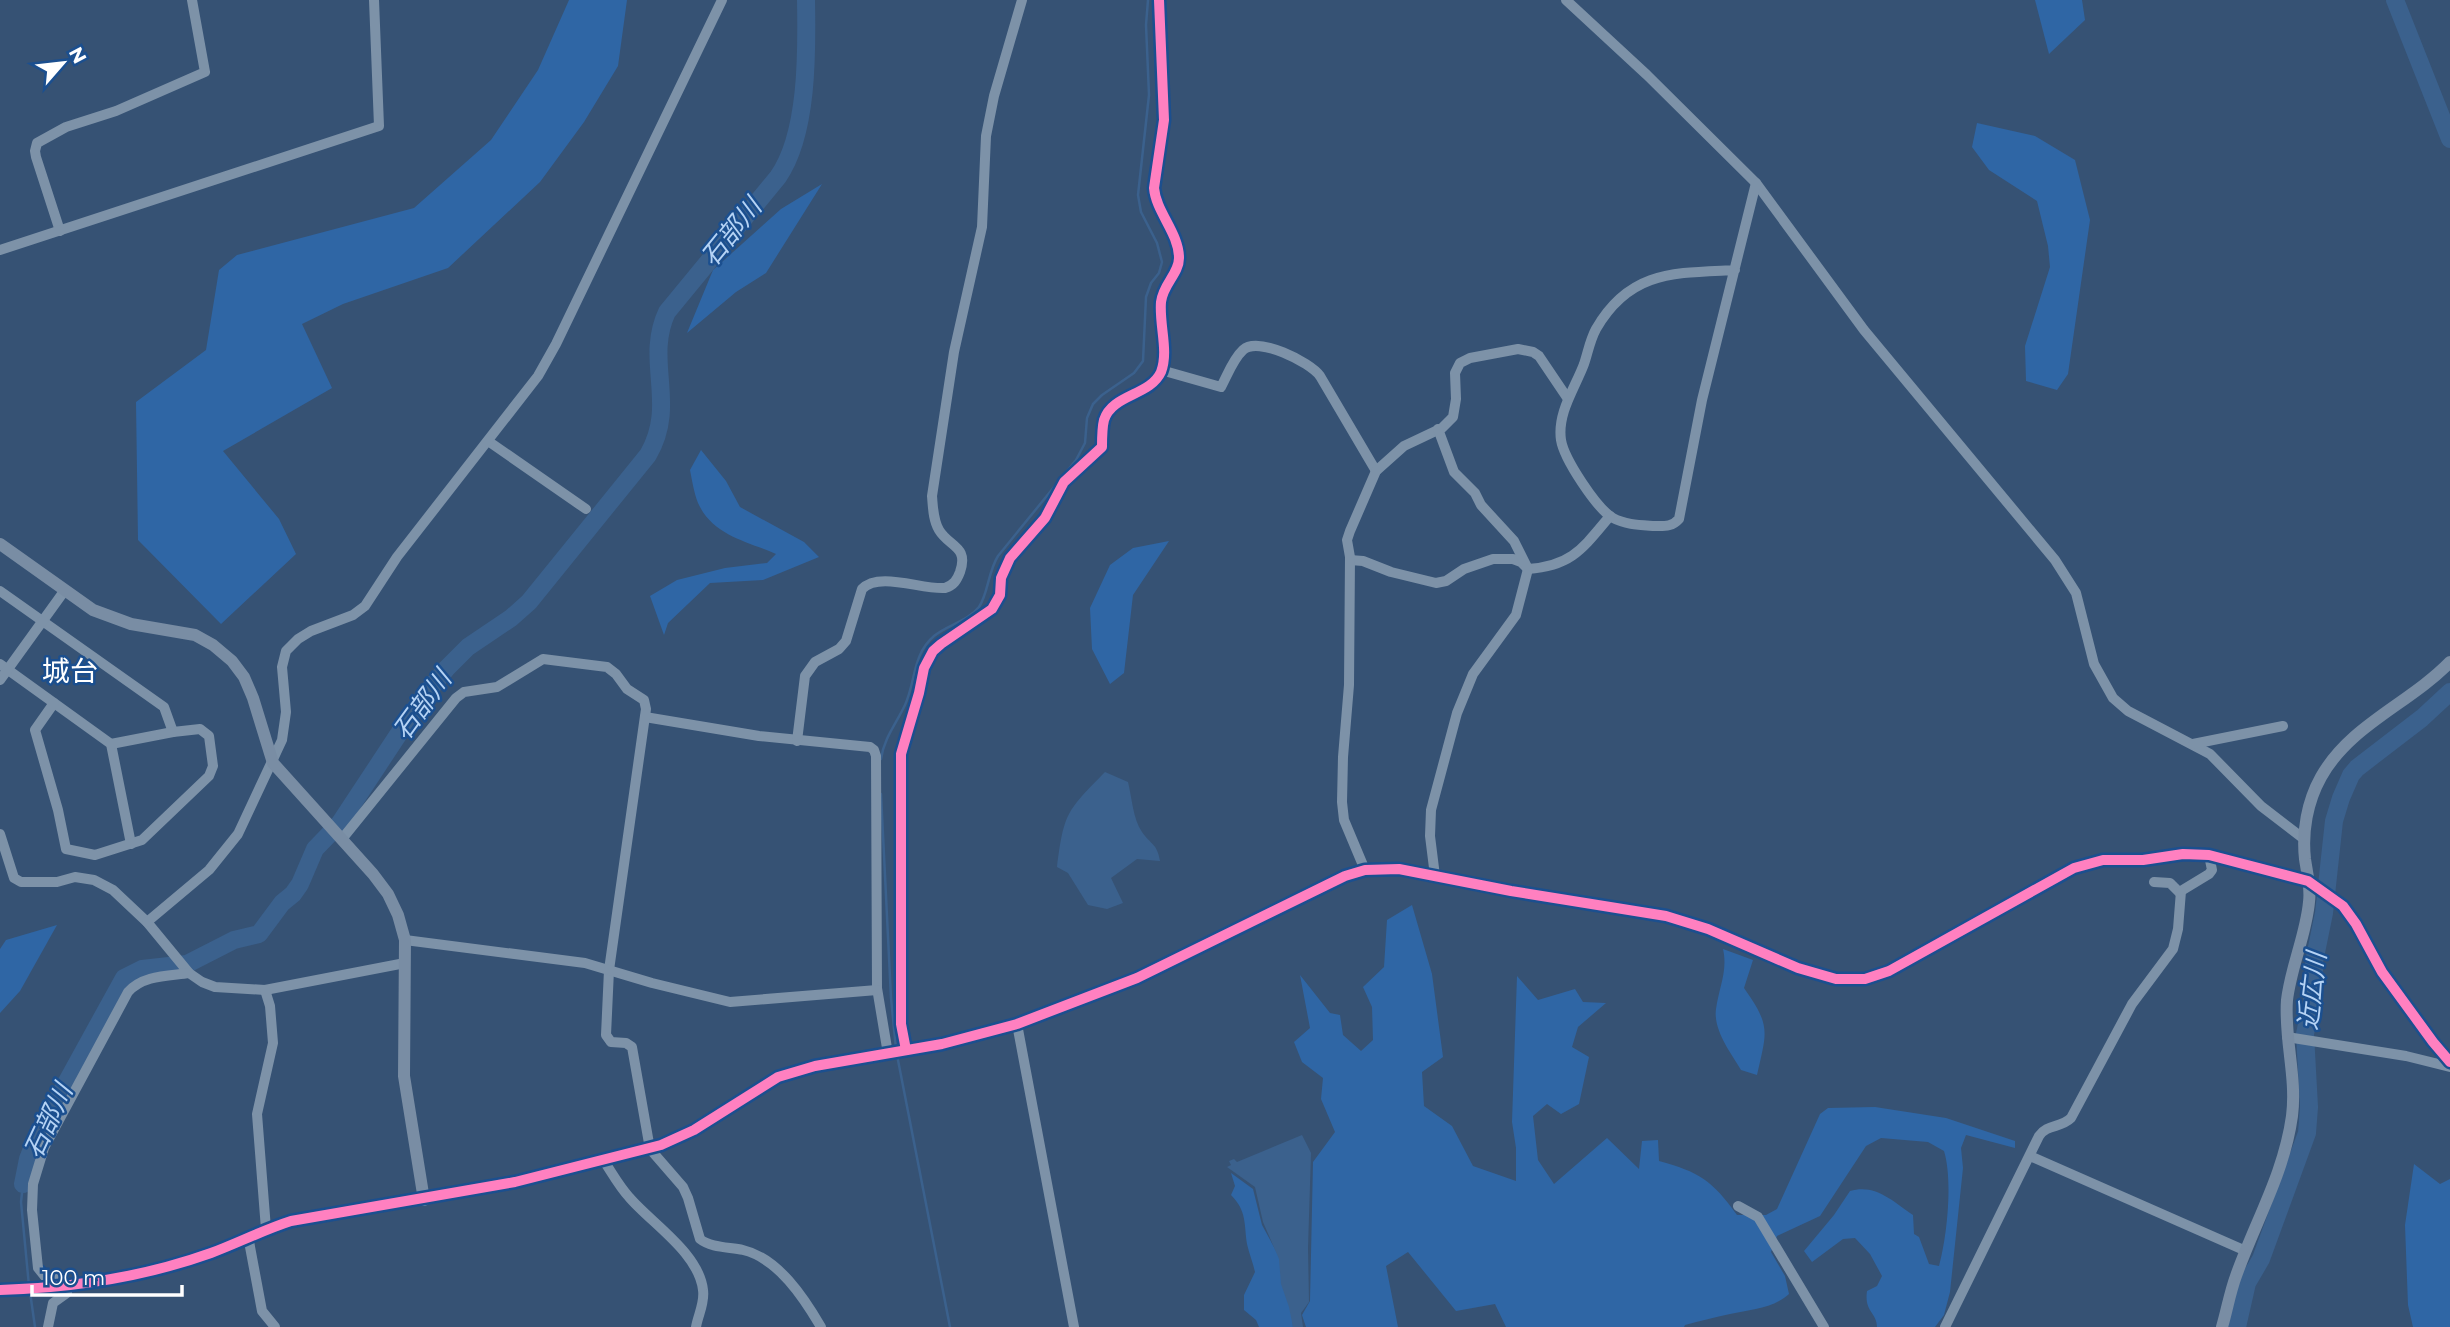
<svg xmlns="http://www.w3.org/2000/svg" width="2450" height="1327" font-family="Montserrat,'Noto Sans JP',sans-serif">
<rect width="100%" height="100%" fill="#365274"/>
<g fill="#2f66a5">
<path d="M569 0H627L618 66 584 122 540 182 448 268 343 304 302 324 332 388 223 451 279 519 296 554 221 624 138 540 136 402 206 350 219 270 237 255 414 208 491 140 538 70Z"/>
<path d="M2035 0H2082L2085 20 2049 54Z"/>
<path d="M1977 123 2035 136 2075 160 2090 220 2068 374 2057 390 2026 381 2025 346 2050 267 2048 246 2037 201 1989 170 1972 147Z"/>
<path d="M822 184 766 273 736 292 687 333 713 270 781 209Z"/>
<path d="M701 450 726 481 740 507 804 542 819 557 763 580 710 583 668 623 664 635 650 596 677 580 725 568 767 563 776 554C747 541 713 536 698 503 694 493 692 480 690 470Z"/>
<path d="M1169 541 1133 595 1124 673 1110 684 1092 649 1090 608 1110 565 1133 548Z"/>
<path d="M1412 905 1432 974 1443 1057 1422 1072 1424 1106 1452 1126 1473 1166 1516 1181V1148L1512 1122 1517 976 1538 1000 1575 989 1583 1002 1606 1003 1578 1027 1572 1047 1589 1057 1579 1104 1561 1114 1547 1104 1533 1116 1538 1160 1554 1184 1607 1138 1639 1169 1642 1141 1658 1140 1659 1161C1699 1172 1712 1180 1737 1215H1766L1777 1209 1820 1114 1828 1108 1875 1107 1946 1118 2015 1141V1148L1966 1135 1961 1148 1963 1168 1950 1292 1944 1315 1935 1327H1877C1877 1312 1864 1312 1867 1291L1877 1286 1882 1276 1870 1254 1855 1238 1843 1239 1812 1262 1804 1251 1834 1215 1850 1191C1876 1184 1892 1201 1913 1215L1914 1234 1919 1237 1929 1264 1939 1266C1947 1237 1953 1180 1944 1151L1928 1142 1881 1138 1866 1146 1820 1216 1777 1236 1771 1252 1785 1276 1789 1294C1772 1309 1751 1309 1730 1314 1715 1317 1700 1321 1685 1325L1684 1327H1506L1495 1304 1456 1311 1408 1252 1386 1266 1398 1327H1306L1302 1315 1310 1301 1313 1162 1335 1132 1321 1099 1323 1078 1302 1062 1294 1042 1310 1028 1300 975 1330 1013 1340 1015 1343 1035 1361 1051 1373 1040 1372 1007 1363 987 1384 967 1387 920Z"/>
<path d="M57 925 20 991 0 1013V949L6 940Z"/>
<path d="M1723 949 1753 960 1744 988C1771 1026 1767 1031 1757 1075L1741 1070C1731 1053 1713 1030 1716 1009 1719 987 1728 971 1723 949Z"/>
<path d="M2414 1164 2440 1184 2450 1179V1327H2413L2408 1305 2405 1225Z"/>
<path d="M1231 1173 1253 1189 1262 1225 1280 1258 1292 1312 1293 1327H1259L1256 1320 1244 1310V1295L1255 1272C1253 1263 1249 1253 1247 1244 1244 1224 1247 1211 1231 1195L1235 1186Z"/>
</g>
<g fill="#3b618d">
<path d="M1105 772 1128 782C1132 798 1133 819 1142 832 1151 845 1157 843 1160 861L1137 859 1111 878 1123 903 1107 909 1088 905 1068 873 1057 867C1064 812 1067 811 1105 772Z"/>
<path d="M1302 1135 1311 1153 1308 1248 1309 1302 1301 1313 1303 1327H1293L1289 1307 1281 1284 1279 1259 1263 1222 1255 1187 1227 1167 1231 1165 1229 1161 1234 1159 1237 1162Z"/>
</g>
<g fill="none" stroke-linecap="round" stroke-linejoin="round">
<g stroke="#3b618d" stroke-width="2.5">
<path d="M881 759C884 738 896 724 905 705 916 681 912 655 934 636 947 625 968 621 979 607 988 594 988 572 998 556L1076 460 1085 443 1087 418 1093 404 1102 395 1134 373 1143 361 1146 297 1151 283 1159 273 1162 262 1157 243 1141 212 1138 195 1149 95 1146 25 1148 0"/>
<path d="M881 794 891 998 896 1049"/>
<path d="M897 1055 950 1327"/>
<path d="M23 1184 21 1202 29 1286"/>
<path d="M30 1292 35 1327"/>
</g>
<g stroke="#3b618d" stroke-width="18">
<path d="M2395 0 2450 139"/>
<path d="M23 1184 28 1159 37 1136 124 978 142 969 187 964 234 940 259 934 282 903 293 894 300 884 315 849 340 823 421 700 446 669 468 647 511 618 529 602 648 455C678 404 644 361 667 312L778 177C808 134 807 52 806 0"/>
<path d="M2237 1327 2247 1283 2261 1259 2307 1133 2309 1107 2305 1034 2314 991V962L2324 913 2334 821 2341 798 2351 775 2357 768 2422 718 2450 692"/>
</g>
<g stroke="#7d92a8" stroke-width="10">
<path d="M1566 0 1647 75 1756 183 1864 330 2055 560 2076 593 2094 664 2113 698 2128 711 2210 754 2261 806 2304 839"/>
<path d="M60 231 36 157 35 151 37 143 66 127 116 111 205 72 192 0"/>
<path d="M0 250 379 126 374 0"/>
<path d="M1735 270C1675 273 1630 270 1596 329 1590 340 1588 352 1584 364 1575 388 1557 413 1561 440 1564 459 1597 509 1613 518 1626 525 1641 525 1655 526 1664 526 1672 527 1679 519L1702 400 1756 183"/>
<path d="M1161 370 1221 387C1227 376 1233 359 1243 350 1258 336 1310 362 1320 376L1376 471"/>
<path d="M488 441 586 509"/>
<path d="M1350 560 1363 561 1391 572 1436 583 1446 581 1464 569 1493 559H1513L1521 562 1528 569C1572 566 1583 548 1610 516"/>
<path d="M0 591 164 707 173 732"/>
<path d="M0 664 111 744 131 844"/>
<path d="M0 680 65 590"/>
<path d="M54 703 35 730 58 810 66 849 95 855 142 840 209 776 213 766 209 736 200 729 173 732 111 744"/>
<path d="M645 717 759 736 870 747 874 750 876 756 877 988 888 1054"/>
<path d="M797 741 805 676 815 662 839 649 846 641 862 589C879 571 922 590 945 588 954 585 957 580 960 572 969 546 949 547 939 530 933 520 933 507 932 496L954 352 982 227 986 136 994 96 1022 0"/>
<path d="M2193 744 2283 726"/>
<path d="M0 834 14 878 21 882H57L75 877 94 880 113 890 147 922 189 973 202 982 215 987 265 990 405 963"/>
<path d="M342 839 456 698 464 692 497 687 543 659 607 667 616 674 627 689 644 700 646 709 609 970 606 1035 611 1042 626 1043 632 1047 650 1149 683 1187 688 1198 700 1239C711 1248 730 1247 743 1250 778 1258 804 1298 821 1327"/>
<path d="M1365 870 1344 820 1342 802 1343 757 1349 685 1350 557 1347 540 1350 531 1376 471 1404 446 1442 428 1453 417 1456 399 1455 373 1460 363 1470 358 1518 349 1533 352 1539 356 1568 399"/>
<path d="M1435 876 1430 836 1431 810 1457 713 1473 674 1516 615 1528 569 1514 541 1481 505 1475 493 1454 472 1438 429"/>
<path d="M2154 882 2170 883 2180 893"/>
<path d="M147 922 209 870 238 834 282 740 286 712 282 667 286 651 298 639 311 631 353 615 365 606 397 557 538 376 556 344 722 0"/>
<path d="M405 940 585 963 652 983 730 1002 877 990"/>
<path d="M265 990 270 1006 273 1043 257 1114 266 1229"/>
<path d="M1017 1024 1074 1327"/>
<path d="M2287 1037 2406 1056 2450 1067"/>
<path d="M906 1050 901 1024V754L919 693 924 668 933 651 941 644 992 609 1000 595 1001 578 1010 558 1045 518 1064 482 1102 447C1102 438 1102 428 1104 420 1112 394 1150 396 1161 372 1169 351 1159 325 1161 302 1163 284 1179 274 1179 258 1179 233 1156 212 1154 188L1164 120 1159 0"/>
<path d="M2030 1156 2246 1251"/>
<path d="M604 1161C612 1173 619 1186 629 1197 651 1223 699 1253 703 1290 705 1303 698 1315 696 1327"/>
<path d="M1738 1206 1758 1217 1824 1327"/>
<path d="M248 1236 262 1311 275 1327"/>
<path d="M48 1327 53 1303 67 1293 64 1280 46 1278 38 1268 32 1210 33 1184 44 1148 128 992C143 975 168 976 189 973"/>
<path d="M1945 1327 2039 1136C2047 1124 2061 1128 2071 1118L2132 1004 2173 949 2178 929 2181 891 2209 874 2212 870 2209 855"/>
</g>
<g stroke="#798da4" stroke-width="12">
<path d="M0 544 93 610 131 624 195 635 213 645 232 661 244 677 253 698 273 763 373 874 388 894 398 915 405 940 404 1076 424 1200"/>
<path d="M0 1290C71 1288 144 1277 211 1253 238 1243 263 1230 291 1221L515 1182 661 1145 694 1130 778 1077 815 1066 942 1044 1017 1024 1137 978 1345 876 1365 870 1399 869 1511 891 1666 916 1708 929 1798 968 1836 979H1865L1889 971 2074 868 2103 860H2143L2183 854 2209 855 2308 881 2343 906 2356 924 2382 972 2433 1042 2450 1062"/>
<path d="M2222 1327C2227 1310 2230 1292 2236 1276 2255 1222 2284 1174 2292 1116 2297 1077 2284 1039 2287 1000 2291 966 2306 935 2309 902 2311 888 2307 873 2305 859 2302 832 2307 802 2321 777 2350 725 2409 704 2450 662"/>
</g>
<defs>
<g id="cycleway">
<path d="M906 1050 901 1024V754L919 693 924 668 933 651 941 644 992 609 1000 595 1001 578 1010 558 1045 518 1064 482 1102 447C1102 438 1102 428 1104 420 1112 394 1150 396 1161 372 1169 351 1159 325 1161 302 1163 284 1179 274 1179 258 1179 233 1156 212 1154 188L1164 120 1159 0"/>
<path d="M0 1290C71 1288 144 1277 211 1253 238 1243 263 1230 291 1221L515 1182 661 1145 694 1130 778 1077 815 1066 942 1044 1017 1024 1137 978 1345 876 1365 870 1399 869 1511 891 1666 916 1708 929 1798 968 1836 979H1865L1889 971 2074 868 2103 860H2143L2183 854 2209 855 2308 881 2343 906 2356 924 2382 972 2433 1042 2450 1062"/>
</g>
</defs>
<use href="#cycleway" stroke="#1b4f8f" stroke-width="15"/>
<use href="#cycleway" stroke="#ff80c0" stroke-width="10"/>
</g>
<g text-anchor="middle" stroke-width="5" stroke-linejoin="round" paint-order="stroke">
<g font-size="26" font-style="italic" fill="#b5d3f5" stroke="#1b4f8f">
<text transform="translate(731 232) rotate(-51)" y="9">石部川</text>
<text transform="translate(422 705) rotate(-54)" y="9">石部川</text>
<text transform="translate(2312 991) rotate(-83)" y="9">近広川</text>
<text transform="translate(48 1121) rotate(-65)" y="9">石部川</text>
</g>
<g font-size="28" fill="#fff" stroke="#1b4f8f">
<text x="70" y="681">城台</text>
</g>
</g>
<g transform="translate(63 63) rotate(62)" stroke="#1b4f8f" stroke-width="5" paint-order="stroke">
<path d="M0-5L12 26L0 18L-12 26Z" fill="#ffffff"/>
<text y="-10" font-size="19" font-weight="bold" text-anchor="middle" fill="#ffffff">N</text>
</g>
<path d="M32 1285v10h150v-10" fill="none" stroke="#ffffff" stroke-width="3.5"/>
<text x="42" y="1285" font-size="21" fill="#ffffff" stroke="#1b4f8f" stroke-width="5" paint-order="stroke">100 m</text>
</svg>
